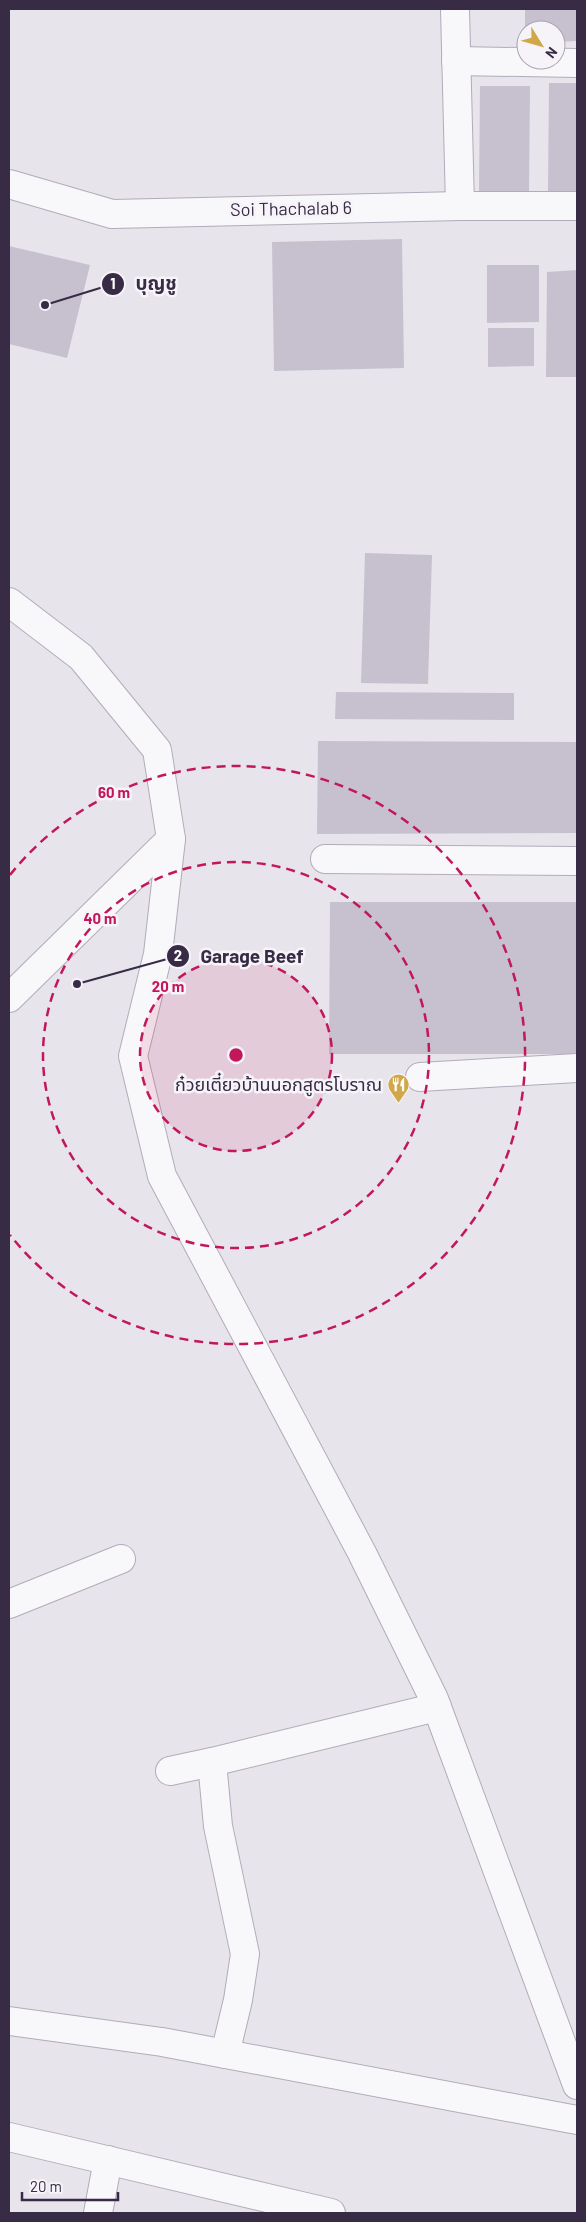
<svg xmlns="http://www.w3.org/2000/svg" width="586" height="2222" font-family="Barlow,'Noto Sans Thai',sans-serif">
<rect width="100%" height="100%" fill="#e7e4ec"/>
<g fill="#c7c1cf">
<path d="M525 9H577V41L556 42V30H525Z"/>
<path d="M549 83H577V191H548Z"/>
<path d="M480 86H530L529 192 479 191Z"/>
<path d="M402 239 404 368 274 371 272 242Z"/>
<path d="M9 246 90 265 67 358 9 344Z"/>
<path d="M487 265H539V322L487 323Z"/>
<path d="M577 270V377H546L547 272Z"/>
<path d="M488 328H534V366L488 367Z"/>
<path d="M365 553 432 555 428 684 361 683Z"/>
<path d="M336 692 514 693V720L335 719Z"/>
<path d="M318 741 577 742V833L317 834Z"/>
<path d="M330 902H577V1054H329Z"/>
</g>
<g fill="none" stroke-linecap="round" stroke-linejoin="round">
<defs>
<g id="minor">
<path d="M455 9 460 206"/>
<path d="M456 61 577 63"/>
<path d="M9 184 112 214 460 206H577"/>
<path d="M9 602 81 657 157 750 171 839 158 954 133 1056 162 1176 362 1553 434 1699 577 2085"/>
<path d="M325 859 577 861"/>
<path d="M9 998 171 839"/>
<path d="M420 1077 577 1068"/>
<path d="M9 1604 121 1559"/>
<path d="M170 1771 212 1762"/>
<path d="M9 2021 162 2042 577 2120"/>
<path d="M225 2054 238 2000 245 1954 218 1826 212 1762 437 1707"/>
<path d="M9 2137 331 2213"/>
<path d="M98 2213 108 2160"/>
</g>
</defs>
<use href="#minor" stroke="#b2acba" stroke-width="30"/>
<use href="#minor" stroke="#f8f7fa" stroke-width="28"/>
</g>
<circle cx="236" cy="1055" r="96" fill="#c2185b" fill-opacity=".12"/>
<g fill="none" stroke="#c2185b" stroke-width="2.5" stroke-dasharray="9 6">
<circle cx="236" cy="1055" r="96"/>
<circle cx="236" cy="1055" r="193"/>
<path d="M10 875A289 289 0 1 1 10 1235"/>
</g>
<defs>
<symbol id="restaurant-pin" viewBox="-11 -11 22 30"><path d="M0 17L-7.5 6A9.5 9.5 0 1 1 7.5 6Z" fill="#d1a749" stroke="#f6f4f9"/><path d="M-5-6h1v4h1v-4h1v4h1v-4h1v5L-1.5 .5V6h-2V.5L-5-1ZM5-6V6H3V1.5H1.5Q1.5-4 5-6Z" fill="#fff"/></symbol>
</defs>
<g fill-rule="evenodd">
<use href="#restaurant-pin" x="386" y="1072" width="25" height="34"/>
</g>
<g text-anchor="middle" stroke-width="5" stroke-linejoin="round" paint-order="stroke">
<g font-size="18" fill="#372b45" stroke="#f6f4f9">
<text transform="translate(291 209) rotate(-1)" y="6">Soi Thachalab 6</text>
</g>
<g font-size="18" fill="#372b45" stroke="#f6f4f9" text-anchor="end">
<text x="382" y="1091">ก๋วยเตี๋ยวบ้านนอกสูตรโบราณ</text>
</g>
</g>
<circle cx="236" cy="1055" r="8" fill="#c2185b" stroke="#f6f4f9" stroke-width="2.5"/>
<g font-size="15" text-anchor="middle" font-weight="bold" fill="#c2185b" stroke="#f6f4f9" stroke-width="5" stroke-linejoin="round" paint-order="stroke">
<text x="114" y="798">60 m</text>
<text x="100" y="924">40 m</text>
<text x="168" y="992">20 m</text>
</g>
<path fill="none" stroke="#372b45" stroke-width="2" d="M45 305L113 284M77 984L178 956"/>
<g fill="#372b45" stroke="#f6f4f9" stroke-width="2">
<circle cx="45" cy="305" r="5"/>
<circle cx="77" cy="984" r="5"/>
<circle cx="113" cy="284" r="12"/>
<circle cx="178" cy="956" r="12"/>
</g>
<g font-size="15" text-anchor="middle" font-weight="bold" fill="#fff">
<text x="113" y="289">1</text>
<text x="178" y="961">2</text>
</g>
<g font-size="19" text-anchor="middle" font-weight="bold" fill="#372b45" stroke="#f6f4f9" stroke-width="5" stroke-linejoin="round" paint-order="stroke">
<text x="156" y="290">บุญชู</text>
<text x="252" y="963">Garage Beef</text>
</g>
<rect width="586" height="2222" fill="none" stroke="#372b45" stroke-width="20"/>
<g transform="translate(541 45) rotate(127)"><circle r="24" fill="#f6f4f9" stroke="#aaa4b1"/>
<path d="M0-4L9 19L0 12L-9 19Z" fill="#d1a749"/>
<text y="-8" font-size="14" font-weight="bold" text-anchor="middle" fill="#372b45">N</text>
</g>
<path d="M22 2192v8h96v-8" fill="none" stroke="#372b45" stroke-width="2.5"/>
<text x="30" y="2192" font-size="15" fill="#372b45" stroke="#f6f4f9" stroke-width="4" paint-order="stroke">20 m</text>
</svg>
